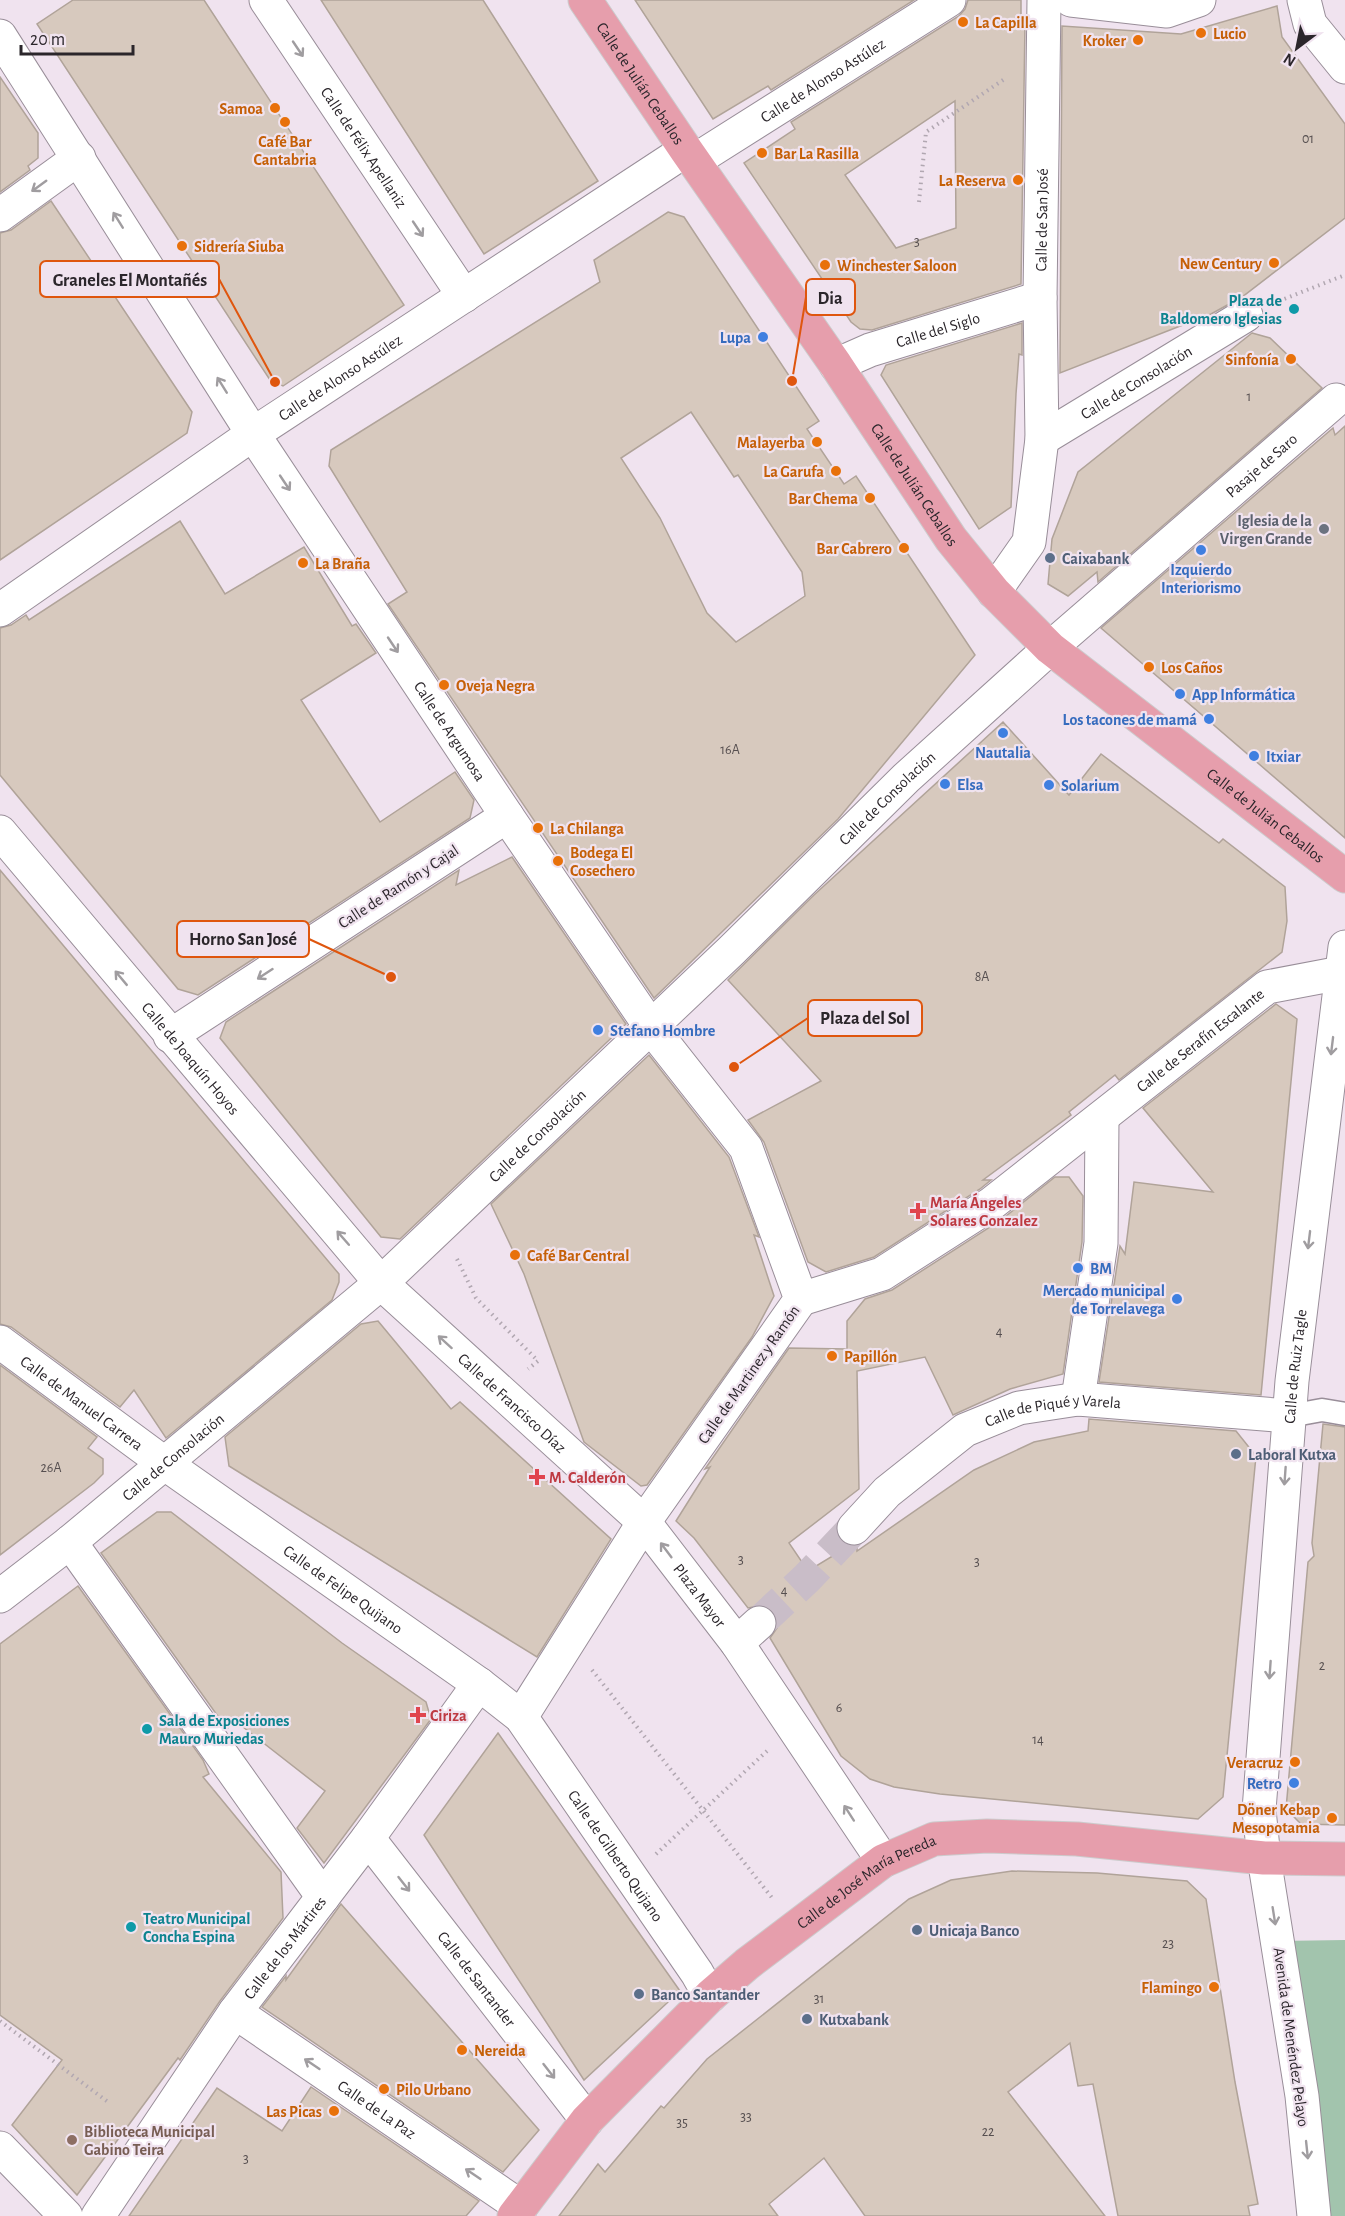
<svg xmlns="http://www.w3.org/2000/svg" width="1345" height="2216" font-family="'Alegreya Sans',sans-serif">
<rect width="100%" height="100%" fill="#f0e3ef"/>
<path fill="#a2c4ad" d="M1345 1940V2216H1312L1278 1941Z"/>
<g fill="#d7c9be" stroke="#b0a399" stroke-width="1.5" fill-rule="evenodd">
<path d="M73 0H204L404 305 283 386 270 380 37 24Z"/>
<path d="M321 0H483L598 181 484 254Z"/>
<path d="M635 0H914L771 90 768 86 713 119Z"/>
<path d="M968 0H1021V23H1025L1021 284 872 330 860 329 851 322 744 163 795 129 791 122 959 16 965 9ZM955 101 956 228 896 248 845 175Z"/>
<path d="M1277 6 1282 37 1345 124V218L1242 297 1211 314 1060 373 1062 26 1181 34Z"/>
<path d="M0 77 38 133V158L28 166 30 170 0 192Z"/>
<path d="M51 201 192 412 187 433 0 560V233L11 230Z"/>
<path d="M668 212 684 217 819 421 807 429 844 484 856 476 975 655 838 819 654 998 388 604 407 592 329 466 331 450 600 282 594 260ZM691 412 734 477 738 475 802 572 805 596 736 642 707 613 660 518 621 458Z"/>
<path d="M1022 323V355L1019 354 1016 394 1011 507 979 529 881 375 886 365Z"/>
<path d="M1252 333 1270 338 1322 388 1098 582 1097 572 1068 596 1048 584 1052 539 1078 472Z"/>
<path d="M1345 426V838L1101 628 1333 428 1335 435Z"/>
<path d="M180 521 225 594 304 547 352 626 356 624 376 653 301 700 380 822 455 772 474 800 470 818 198 995 178 989 0 775V628L11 625 26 615 29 620Z"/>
<path d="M1003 722 1069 795 1101 754 1219 843 1223 839 1285 887 1287 921 1282 952 1119 1080 1115 1075 1069 1112 1071 1115 983 1180H991L980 1189 874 1257 826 1272 808 1262 764 1142 748 1120 821 1081 728 980 814 895Z"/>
<path d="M512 857 626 1024 400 1239 381 1237 220 1038 226 1022 459 870 456 885Z"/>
<path d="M0 870 339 1274V1282L332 1300 166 1438 134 1390 120 1407 11 1327 0 1324Z"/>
<path d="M1276 1004 1297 1019 1261 1395 1099 1382 1120 1246 1125 1254 1134 1182 1213 1192 1143 1108Z"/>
<path d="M649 1055 729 1157 759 1237 754 1235 774 1296 752 1337 647 1485 641 1486 584 1442 524 1274 491 1204Z"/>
<path d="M1055 1177H1069L1083 1196 1082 1242 1063 1374 1010 1389 953 1415 925 1357 857 1371 859 1489 789 1543 808 1571 849 1546H857V1551L974 1470 1034 1442 1088 1431 1089 1419 1236 1431 1256 1456 1223 1797 1198 1819 940 1794 894 1787 870 1779 841 1756 770 1638 777 1628V1620L773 1611 764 1605 748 1608 694 1538 676 1521 710 1467 705 1469 789 1348 847 1349V1321L865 1299 892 1290 1001 1220Z"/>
<path d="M378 1321 451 1409 460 1402 611 1539 537 1657 229 1466 225 1437 361 1324Z"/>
<path d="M0 1365 97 1437 88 1448 103 1459V1474L94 1483 0 1555Z"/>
<path d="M1323 1424 1345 1427V1825L1301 1824 1286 1809 1308 1562 1314 1556 1312 1543Z"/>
<path d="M157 1512H171L342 1643 426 1702 431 1719 324 1863 297 1828 325 1791 234 1720 227 1729 101 1553Z"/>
<path d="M78 1586 203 1760 209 1774 203 1777 281 1872 283 1918 220 2001 180 2060 178 2058 77 2195 12 2125 62 2060 0 2015V1644Z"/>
<path d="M498 1733 680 1991 584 2080 424 1835Z"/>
<path d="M1012 1871 1097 1873 1187 1881 1206 1899 1235 2082 1258 2204 1248 2206 1250 2216H1118L1093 2084 1078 2086 1070 2043 1008 2092 1105 2216H865L824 2158 769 2204 778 2216H559L598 2164 605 2172 661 2106 664 2108 707 2059 909 1899 951 1880Z"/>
<path d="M341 1904 539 2130 503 2172 262 2007 286 1976V1980Z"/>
<path d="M311 2087 479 2201 466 2216H129L217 2088 282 2131Z"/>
</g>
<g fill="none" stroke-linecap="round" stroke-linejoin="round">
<path stroke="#c9bdc8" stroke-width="33" stroke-dasharray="33 16" stroke-linecap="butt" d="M759 1623 807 1578 854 1528"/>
<defs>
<path id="service" d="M1289 1416 1322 1410 1345 1414"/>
<g id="pedestrian">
<path d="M1071 0 1167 11 1199 0"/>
<path d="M1304 0 1310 24 1345 67"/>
<path id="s1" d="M694 161 949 0"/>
<path id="s2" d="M836 365 870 350 1040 298"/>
<path id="s3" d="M1042 439 1246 315"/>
<path id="s4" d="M994 592 1029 542 1042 439 1040 298 1044 0"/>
<path d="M507 816 650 1026 746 1148 801 1299 644 1522 521 1717"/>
<path id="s5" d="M801 1299 882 1274 991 1204 1267 987 1341 973"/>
<path id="s6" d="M0 1342 164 1463 479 1684 521 1717 697 1973 710 1996"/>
<path d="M1078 1399 1101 1243 1102 1119"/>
<path id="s7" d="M854 1528 887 1492 965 1430 1019 1408 1078 1399 1289 1416"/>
<path d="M70 1542 323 1897"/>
<path id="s8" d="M0 1596 70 1542 381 1283 732 950 906 778 1050 648 1336 400"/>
<path d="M737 1643 759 1623"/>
<path d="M0 2148 66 2216"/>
<path id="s9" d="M98 2216 235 2012 368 1838 479 1684"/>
</g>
<g id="minor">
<path id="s10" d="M266 0 464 296"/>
<path id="s11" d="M0 36 253 434 507 816 170 1036"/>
<path d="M0 215 79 158"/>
<path id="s12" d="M0 610 253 434 686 150"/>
<path id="s13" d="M0 832 381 1283 644 1522 737 1643 883 1861"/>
<path id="s14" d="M368 1838 587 2120"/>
<path id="s15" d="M235 2012 521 2207"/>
<path id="s16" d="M1314 2216 1302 2096 1264 1858 1259 1810 1292 1381 1345 947"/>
</g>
<g id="trunk">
<path id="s17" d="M585 0 686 150 836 365 951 539 994 592 1050 648 1345 876"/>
<path id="s18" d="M514 2216 587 2120 710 1996 747 1964 883 1861 934 1839 987 1836 1077 1839 1264 1858 1345 1859"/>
</g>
</defs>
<use href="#service" stroke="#998e99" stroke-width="25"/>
<use href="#pedestrian" stroke="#998e99" stroke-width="35"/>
<use href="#minor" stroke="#998e99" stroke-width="35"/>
<use href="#trunk" stroke="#cccbcc" stroke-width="35"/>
<g stroke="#b1a7b1" stroke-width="4" stroke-dasharray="1.5 4.5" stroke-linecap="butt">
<path d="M919 202 926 132 1006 78"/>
<path d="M1279 301 1345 275"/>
<path d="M457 1259 476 1298 538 1361 528 1369"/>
<path d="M592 1670 773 1899"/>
<path d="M656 1854 767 1751"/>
<path d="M0 2021 108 2102"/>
</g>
<use href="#service" stroke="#fff" stroke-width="22"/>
<use href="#pedestrian" stroke="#fff" stroke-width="33"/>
<use href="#minor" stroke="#fff" stroke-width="33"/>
<use href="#trunk" stroke="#e69eac" stroke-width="33"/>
</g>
<defs><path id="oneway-shaft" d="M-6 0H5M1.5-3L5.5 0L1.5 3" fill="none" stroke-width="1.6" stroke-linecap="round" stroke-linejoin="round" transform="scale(1.5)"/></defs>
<g stroke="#a09da0">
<use href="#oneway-shaft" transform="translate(298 49) rotate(56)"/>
<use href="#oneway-shaft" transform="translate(39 186) rotate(144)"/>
<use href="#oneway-shaft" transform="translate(118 220) rotate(-122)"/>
<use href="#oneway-shaft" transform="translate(418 229) rotate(56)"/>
<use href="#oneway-shaft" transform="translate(222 385) rotate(-122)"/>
<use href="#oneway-shaft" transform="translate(285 483) rotate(56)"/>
<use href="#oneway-shaft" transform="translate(393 645) rotate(56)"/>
<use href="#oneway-shaft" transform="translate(265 974) rotate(147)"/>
<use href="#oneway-shaft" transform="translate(121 978) rotate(-130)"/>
<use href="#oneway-shaft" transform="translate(1332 1046) rotate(97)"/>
<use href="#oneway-shaft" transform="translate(343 1238) rotate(-131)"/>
<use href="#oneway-shaft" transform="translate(1309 1240) rotate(97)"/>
<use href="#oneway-shaft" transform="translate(445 1342) rotate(-138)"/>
<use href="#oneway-shaft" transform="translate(1285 1476) rotate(94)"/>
<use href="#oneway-shaft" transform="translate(666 1550) rotate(-127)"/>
<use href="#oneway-shaft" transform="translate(1270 1670) rotate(94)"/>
<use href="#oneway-shaft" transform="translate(849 1813) rotate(-123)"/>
<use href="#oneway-shaft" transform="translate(404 1884) rotate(52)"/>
<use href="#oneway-shaft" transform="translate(1274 1916) rotate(81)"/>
<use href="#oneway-shaft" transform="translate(312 2064) rotate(-146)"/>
<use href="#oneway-shaft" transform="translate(549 2071) rotate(52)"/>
<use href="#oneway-shaft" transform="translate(1307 2150) rotate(84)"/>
<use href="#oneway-shaft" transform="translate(473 2174) rotate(-146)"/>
</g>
<g fill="#e8710a" stroke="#f0e3ef" stroke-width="2">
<circle cx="963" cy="22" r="6"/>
<circle cx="1201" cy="33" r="6"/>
<circle cx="1138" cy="40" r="6"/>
<circle cx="275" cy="108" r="6"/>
<circle cx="285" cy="122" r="6"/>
<circle cx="762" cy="153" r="6"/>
<circle cx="1018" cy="180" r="6"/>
<circle cx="182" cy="246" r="6"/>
<circle cx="1274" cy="263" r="6"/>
<circle cx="825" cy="265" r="6"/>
<circle cx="1291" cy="359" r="6"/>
<circle cx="817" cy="442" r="6"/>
<circle cx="836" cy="471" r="6"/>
<circle cx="870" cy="498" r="6"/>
<circle cx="904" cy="548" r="6"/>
<circle cx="303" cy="563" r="6"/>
<circle cx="1149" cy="667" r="6"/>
<circle cx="444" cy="685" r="6"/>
<circle cx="538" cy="828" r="6"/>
<circle cx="558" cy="861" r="6"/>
<circle cx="515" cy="1255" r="6"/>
<circle cx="832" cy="1356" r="6"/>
<circle cx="1295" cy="1762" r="6"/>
<circle cx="1332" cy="1818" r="6"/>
<circle cx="1214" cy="1987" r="6"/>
<circle cx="462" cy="2050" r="6"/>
<circle cx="384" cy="2089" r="6"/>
<circle cx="334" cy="2111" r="6"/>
</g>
<g fill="#0f9aa8" stroke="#f0e3ef" stroke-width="2">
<circle cx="1294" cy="309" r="6"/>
<circle cx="147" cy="1729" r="6"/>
<circle cx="131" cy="1927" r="6"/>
</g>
<g fill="#3f7fe0" stroke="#f0e3ef" stroke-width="2">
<circle cx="763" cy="337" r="6"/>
<circle cx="1201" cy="550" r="6"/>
<circle cx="1180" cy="694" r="6"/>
<circle cx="1209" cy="719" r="6"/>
<circle cx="1003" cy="733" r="6"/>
<circle cx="1254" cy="756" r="6"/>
<circle cx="945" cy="784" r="6"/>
<circle cx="1049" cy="785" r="6"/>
<circle cx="598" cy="1030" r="6"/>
<circle cx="1078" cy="1268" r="6"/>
<circle cx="1177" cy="1299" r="6"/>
<circle cx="1294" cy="1783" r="6"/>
</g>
<circle fill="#6b7280" stroke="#f0e3ef" stroke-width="2" cx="1324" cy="529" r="6"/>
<g fill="#5c6f8a" stroke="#f0e3ef" stroke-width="2">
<circle cx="1050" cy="558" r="6"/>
<circle cx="1236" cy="1454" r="6"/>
<circle cx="917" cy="1930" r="6"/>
<circle cx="639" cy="1994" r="6"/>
<circle cx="807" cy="2019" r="6"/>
</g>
<g fill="#e0444e" stroke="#f0e3ef" stroke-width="2">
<path d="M915 1202h6v6h6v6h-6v6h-6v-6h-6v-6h6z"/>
<path d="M534 1468h6v6h6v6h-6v6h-6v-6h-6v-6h6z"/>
<path d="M415 1706h6v6h6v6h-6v6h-6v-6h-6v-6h6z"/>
</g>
<circle fill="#8d6e63" stroke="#f0e3ef" stroke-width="2" cx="72" cy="2140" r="6"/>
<g text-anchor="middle" stroke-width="4.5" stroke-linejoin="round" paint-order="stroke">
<g font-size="14" fill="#564f50">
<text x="1308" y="143">01</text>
<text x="917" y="246">3</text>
<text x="1249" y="401">1</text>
<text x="730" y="754">16A</text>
<text x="982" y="981">8A</text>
<text x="999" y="1336">4</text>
<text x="51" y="1472">26A</text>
<text x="741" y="1564">3</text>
<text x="977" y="1566">3</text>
<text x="784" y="1595">4</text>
<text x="1322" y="1670">2</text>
<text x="839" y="1712">6</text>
<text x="1038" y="1744">14</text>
<text x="1168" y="1948">23</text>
<text x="819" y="2003">31</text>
<text x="746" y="2121">33</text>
<text x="682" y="2127">35</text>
<text x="988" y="2136">22</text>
<text x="246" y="2163">3</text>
</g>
<g font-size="16" font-weight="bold" fill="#c56008" stroke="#f0e3ef" text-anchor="start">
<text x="975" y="28">La Capilla</text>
<text x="1213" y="39">Lucio</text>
<text x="1126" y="46" text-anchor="end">Kroker</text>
<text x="263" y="114" text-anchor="end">Samoa</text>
<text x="285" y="147" text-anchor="middle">Café Bar<tspan x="285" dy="18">Cantabria</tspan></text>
<text x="774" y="159">Bar La Rasilla</text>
<text x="1006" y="186" text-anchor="end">La Reserva</text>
<text x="194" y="252">Sidrería Siuba</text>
<text x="1262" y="269" text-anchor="end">New Century</text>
<text x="837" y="271">Winchester Saloon</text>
<text x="1279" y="365" text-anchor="end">Sinfonía</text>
<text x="805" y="448" text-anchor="end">Malayerba</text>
<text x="824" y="477" text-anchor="end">La Garufa</text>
<text x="858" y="504" text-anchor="end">Bar Chema</text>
<text x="892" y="554" text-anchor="end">Bar Cabrero</text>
<text x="315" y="569">La Braña</text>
<text x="1161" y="673">Los Caños</text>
<text x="456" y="691">Oveja Negra</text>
<text x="550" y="834">La Chilanga</text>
<text x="570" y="858">Bodega El<tspan x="570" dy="18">Cosechero</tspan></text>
<text x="527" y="1261">Café Bar Central</text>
<text x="844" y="1362">Papillón</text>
<text x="1283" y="1768" text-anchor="end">Veracruz</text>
<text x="1320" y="1815" text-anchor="end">Döner Kebap<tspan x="1320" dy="18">Mesopotamia</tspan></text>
<text x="1202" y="1993" text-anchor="end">Flamingo</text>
<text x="474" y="2056">Nereida</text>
<text x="396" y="2095">Pilo Urbano</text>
<text x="322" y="2117" text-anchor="end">Las Picas</text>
</g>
<g font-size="16" fill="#2b262b" stroke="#f0e3ef">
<text dy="6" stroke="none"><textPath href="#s1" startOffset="152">Calle de Alonso Astúlez</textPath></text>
<text dy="6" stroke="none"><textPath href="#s17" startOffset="100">Calle de Julián Ceballos</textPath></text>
<text dy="6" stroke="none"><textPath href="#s10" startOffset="177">Calle de Félix Apellaniz</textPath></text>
<text dy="6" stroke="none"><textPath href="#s4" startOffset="384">Calle de San José</textPath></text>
<text dy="6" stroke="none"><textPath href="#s2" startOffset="108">Calle del Siglo</textPath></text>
<text dy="6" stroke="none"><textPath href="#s12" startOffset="412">Calle de Alonso Astúlez</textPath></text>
<text dy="6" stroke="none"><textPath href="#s3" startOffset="110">Calle de Consolación</textPath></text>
<text dy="6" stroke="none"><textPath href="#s8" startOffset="1695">Pasaje de Saro</textPath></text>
<text dy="6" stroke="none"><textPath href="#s17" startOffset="586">Calle de Julián Ceballos</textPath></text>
<text dy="6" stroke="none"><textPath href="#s11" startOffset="828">Calle de Argumosa</textPath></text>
<text dy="6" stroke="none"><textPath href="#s8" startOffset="1194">Calle de Consolación</textPath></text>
<text dy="6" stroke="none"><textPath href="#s17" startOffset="1072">Calle de Julián Ceballos</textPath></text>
<text transform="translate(398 886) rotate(-33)" y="6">Calle de Ramón y Cajal</text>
<text dy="6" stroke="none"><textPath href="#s5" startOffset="480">Calle de Serafín Escalante</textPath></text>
<text dy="6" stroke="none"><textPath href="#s13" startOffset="296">Calle de Joaquín Hoyos</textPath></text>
<text dy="6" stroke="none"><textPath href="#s8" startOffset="708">Calle de Consolación</textPath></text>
<text dy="6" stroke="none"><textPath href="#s16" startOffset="855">Calle de Ruiz Tagle</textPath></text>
<text transform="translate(748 1374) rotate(-55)" y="6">Calle de Martinez y Ramón</text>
<text dy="6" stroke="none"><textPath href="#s13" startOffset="768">Calle de Francisco Díaz</textPath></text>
<text dy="6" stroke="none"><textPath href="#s6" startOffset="102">Calle de Manuel Carrera</textPath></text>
<text dy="6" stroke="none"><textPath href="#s7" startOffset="240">Calle de Piqué y Varela</textPath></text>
<text dy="6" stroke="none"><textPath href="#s8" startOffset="222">Calle de Consolación</textPath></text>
<text dy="6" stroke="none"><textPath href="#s6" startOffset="423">Calle de Felipe Quijano</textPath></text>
<text dy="6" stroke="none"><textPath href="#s13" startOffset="1038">Plaza Mayor</textPath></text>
<text dy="6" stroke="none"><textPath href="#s6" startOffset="810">Calle de Gilberto Quijano</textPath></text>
<text dy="6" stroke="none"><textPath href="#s18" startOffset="490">Calle de José María Pereda</textPath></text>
<text dy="6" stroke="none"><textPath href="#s9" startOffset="327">Calle de los Mártires</textPath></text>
<text dy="6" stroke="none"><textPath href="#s14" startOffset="178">Calle de Santander</textPath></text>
<text transform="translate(1292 2037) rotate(82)" y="6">Avenida de Menéndez Pelayo</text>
<text dy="6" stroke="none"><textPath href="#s15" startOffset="172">Calle de La Paz</textPath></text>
</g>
<g font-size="16" font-weight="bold" fill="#0d838f" stroke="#f0e3ef" text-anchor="start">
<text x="1282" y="306" text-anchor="end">Plaza de<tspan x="1282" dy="18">Baldomero Iglesias</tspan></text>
<text x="159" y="1726">Sala de Exposiciones<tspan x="159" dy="18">Mauro Muriedas</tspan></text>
<text x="143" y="1924">Teatro Municipal<tspan x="143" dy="18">Concha Espina</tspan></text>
</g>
<g font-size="16" font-weight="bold" fill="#366cbe" stroke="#f0e3ef" text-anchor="start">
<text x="751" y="343" text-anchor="end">Lupa</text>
<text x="1201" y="575" text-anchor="middle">Izquierdo<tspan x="1201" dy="18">Interiorismo</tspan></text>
<text x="1192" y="700">App Informática</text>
<text x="1197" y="725" text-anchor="end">Los tacones de mamá</text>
<text x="1003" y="758" text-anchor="middle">Nautalia</text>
<text x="1266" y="762">Itxiar</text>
<text x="957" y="790">Elsa</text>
<text x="1061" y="791">Solarium</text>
<text x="610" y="1036">Stefano Hombre</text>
<text x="1090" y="1274">BM</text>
<text x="1165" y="1296" text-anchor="end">Mercado municipal<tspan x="1165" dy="18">de Torrelavega</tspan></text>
<text x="1282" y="1789" text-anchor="end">Retro</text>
</g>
<g font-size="16" font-weight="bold" fill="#5b616d" stroke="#f0e3ef" text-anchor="end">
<text x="1312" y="526">Iglesia de la<tspan x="1312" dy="18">Virgen Grande</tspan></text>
</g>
<g font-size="16" font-weight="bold" fill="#4e5e75" stroke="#f0e3ef" text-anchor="start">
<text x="1062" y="564">Caixabank</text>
<text x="1248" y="1460">Laboral Kutxa</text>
<text x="929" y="1936">Unicaja Banco</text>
<text x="651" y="2000">Banco Santander</text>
<text x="819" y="2025">Kutxabank</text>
</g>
<g font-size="16" font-weight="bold" fill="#be3a42" stroke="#f0e3ef" text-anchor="start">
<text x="930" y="1208">María Ángeles<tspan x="930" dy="18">Solares Gonzalez</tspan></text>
<text x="549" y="1483">M. Calderón</text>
<text x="430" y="1721">Ciriza</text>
</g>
<g font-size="16" font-weight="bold" fill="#785e54" stroke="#f0e3ef" text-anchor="start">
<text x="84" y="2137">Biblioteca Municipal<tspan x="84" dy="18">Gabino Teira</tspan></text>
</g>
</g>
<path fill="none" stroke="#df560e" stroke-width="2" d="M275 382L219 279M792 381L806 297M391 977L309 939M734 1067L808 1018"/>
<g fill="#df560e" stroke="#f0e3ef" stroke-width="2">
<circle cx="275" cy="382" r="6"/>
<circle cx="792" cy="381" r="6"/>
<circle cx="391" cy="977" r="6"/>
<circle cx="734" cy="1067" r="6"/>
</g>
<g fill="#f0e3ef" stroke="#df560e" stroke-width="2">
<rect x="40" y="261" width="179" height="36" rx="6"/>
<rect x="806" y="279" width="49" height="36" rx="6"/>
<rect x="177" y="921" width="132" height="36" rx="6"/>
<rect x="808" y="1000" width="114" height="36" rx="6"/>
</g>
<g font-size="18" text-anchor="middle" font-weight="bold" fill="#2b262b">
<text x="130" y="286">Graneles El Montañés</text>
<text x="830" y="304">Dia</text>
<text x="243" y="945">Horno San José</text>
<text x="865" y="1024">Plaza del Sol</text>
</g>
<g transform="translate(1297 48) rotate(212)" stroke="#f0e3ef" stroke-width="4.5" paint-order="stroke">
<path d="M0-4.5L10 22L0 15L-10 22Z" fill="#2b262b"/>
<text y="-9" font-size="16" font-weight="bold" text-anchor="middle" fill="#2b262b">N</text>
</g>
<path d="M21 45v9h112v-9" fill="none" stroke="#2b262b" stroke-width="3"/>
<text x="30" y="45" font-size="18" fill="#2b262b" stroke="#f0e3ef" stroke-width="4.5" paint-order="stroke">20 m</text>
</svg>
